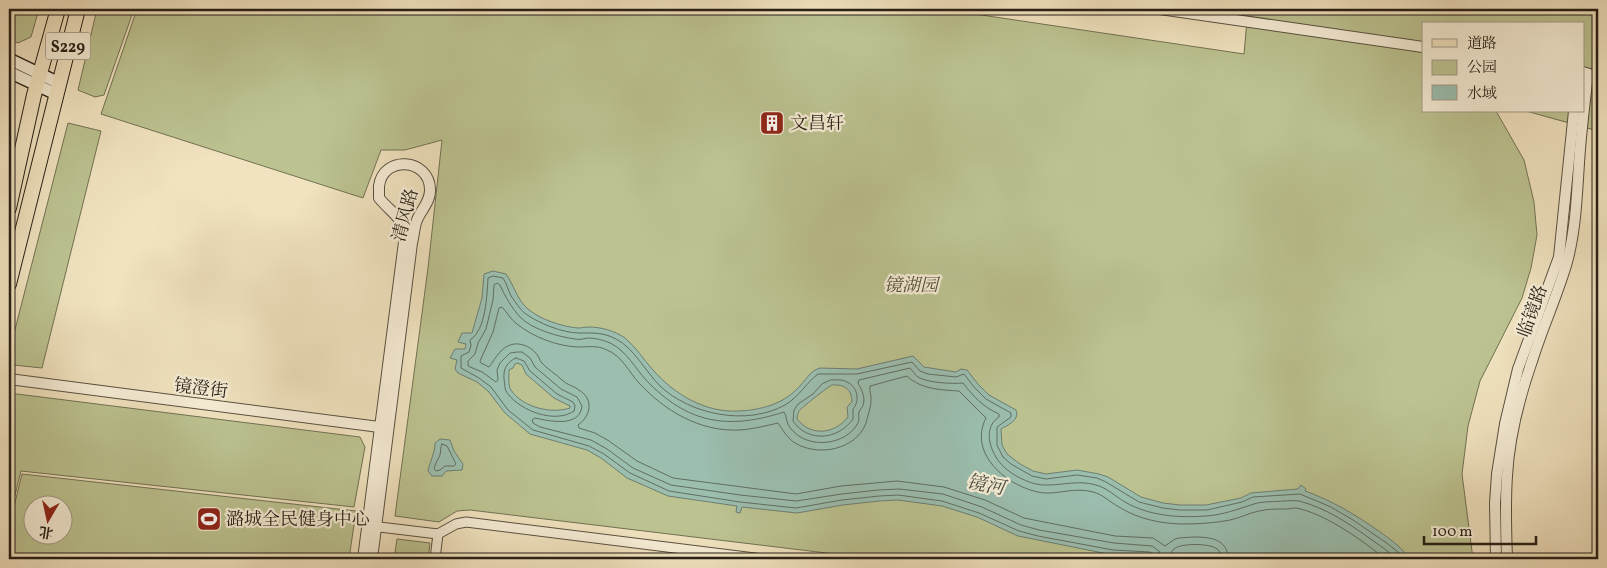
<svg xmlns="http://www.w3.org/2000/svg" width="1607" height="568" font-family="Vollkorn,'Noto Serif SC',serif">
<rect width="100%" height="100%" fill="#f1e3c0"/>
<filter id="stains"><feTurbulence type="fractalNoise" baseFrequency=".004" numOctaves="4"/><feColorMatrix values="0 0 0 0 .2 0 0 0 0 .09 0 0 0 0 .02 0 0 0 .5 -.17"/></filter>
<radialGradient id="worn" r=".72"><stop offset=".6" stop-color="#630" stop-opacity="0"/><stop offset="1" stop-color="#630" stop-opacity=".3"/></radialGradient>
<g fill="#bcc391" stroke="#717154" fill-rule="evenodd">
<path d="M9 9H39L31 37 18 43 9 39Z"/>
<path d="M97 9H134L104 95 95 97 78 90Z"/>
<path d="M137 9H941L1244 54 1248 9H1598V131L1526 111H1583V24H1423V111H1496L1524 160 1534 202 1537 235 1531 268 1522 298 1480 381 1468 426 1462 474 1473 559H876L470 510 457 511 439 522 395 516 428 268 442 140 405 150H381L363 198 101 114Z"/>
<path d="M68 123 101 131 42 368 13 365 9 362V353Z"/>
<path d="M9 393 360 437 365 447 354 507 21 471 9 519Z"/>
<path d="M22 474 356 511 349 559H9V527ZM32 506H62V536H32Z"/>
<path d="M397 539 430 543 428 559H394Z"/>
</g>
<g fill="#9bbeaf" stroke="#6c7e72" fill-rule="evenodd">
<path d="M493 271 506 274C514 285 517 300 528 309 539 319 563 327 578 328 581 328 585 327 589 327 601 327 615 331 625 338 636 347 643 359 653 370 674 394 705 413 739 411 761 410 783 404 798 388 806 381 809 371 820 368L857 369 913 356 924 367 956 372 961 369 967 370 978 384 989 395 1016 410C1020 420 1008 425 1001 429L1002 445 1007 454 1020 464 1033 471 1046 474 1077 470 1099 474 1108 477 1141 497 1163 503 1180 505H1206L1241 498 1251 493 1298 489 1301 485 1306 489 1305 491C1333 501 1356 515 1380 532 1390 539 1400 546 1407 556L1416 555 1419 558 1281 559 1195 556 1164 558 1113 555 1018 536 977 517 942 506 898 500 879 501 843 505 797 513 742 507 740 513 736 512 737 506 668 496 627 478 601 458 587 450 530 434 505 413 488 391 477 382 458 373 455 369 457 360 450 358 455 349H465L466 344 458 342 462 333H472L482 298 484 274ZM517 363 522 365 526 374 554 398 570 406V408C552 414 523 408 511 390 508 386 509 376 509 370L513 368 515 364ZM832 385C844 384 852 389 852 402L847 407 848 417C835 434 811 437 797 419 797 416 798 413 799 411 801 408 829 386 832 385Z"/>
<path d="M440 439 450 440 454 451 463 464 462 470 446 471 442 476H432L428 471C430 461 435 453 435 443Z"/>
</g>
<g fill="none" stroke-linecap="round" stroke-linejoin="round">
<g stroke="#606e62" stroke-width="1">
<path d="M516 358 524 361 530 371 557 394 573 402 575 406 574 411C555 424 521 411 508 394 504 390 505 384 504 379 503 369 507 362 516 358Z"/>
<path d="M831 380C836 380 842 379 847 382 858 387 860 401 853 409V419C838 440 808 443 793 421L794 410 798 404 813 394 822 384Z"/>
<path d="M442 444 447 446 456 464 454 466H445L440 470 436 471 434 469C435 463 438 460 440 455 441 451 440 448 442 444Z"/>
<path d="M1154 559V555L1150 552 1113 550 1038 536 1019 531 979 513 942 501 898 495 879 496 842 500 796 508 740 502 669 491 630 473 604 454 589 446 533 430 508 410 491 387 479 378 461 368V356L469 352 471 345 470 340C486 330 487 295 488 278L493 276 503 278C507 284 508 290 511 296 515 301 520 310 526 314 538 323 563 333 579 333 592 333 603 332 616 339 635 349 645 371 660 386 691 415 747 426 785 405 800 396 805 384 818 374H857L912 362 920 371 928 374 956 377 964 374 974 387 986 399 1011 413V417L997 427V445L1003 457 1011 464 1032 476 1046 479 1077 475 1097 478 1106 482 1139 502 1163 508 1180 510H1207L1242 502 1253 497 1300 494 1331 507 1353 520 1388 544 1399 553 1403 559"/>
<path d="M1161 559 1159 551 1152 546 1114 543 1039 530 1021 525 982 507 943 494 899 489 878 490 842 494 796 501 740 495 671 485 633 468 607 449 591 440 540 427 533 423 532 420 535 418C549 421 580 428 582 406L577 397 561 389 535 367 530 358 522 352H517L510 353 500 363 497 370 498 380 496 382 482 372 468 366V361L475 354 478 343 486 329 493 300 494 285 497 283 500 285C505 296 511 307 520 317 531 329 559 337 575 339 579 340 583 339 587 338 595 338 604 340 612 344 627 352 635 368 646 380 688 424 728 430 784 412 788 419 785 424 794 432 811 449 846 445 858 423 860 419 858 416 859 412 860 409 863 407 863 405 866 397 861 389 858 383L859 380 910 368C913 371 915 375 918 377 928 383 952 384 963 383 973 396 983 407 999 414V417C985 426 988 444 996 457 1004 472 1030 486 1047 485 1064 485 1079 480 1096 485 1107 488 1115 496 1125 502 1149 516 1179 518 1206 516 1223 515 1238 509 1254 504 1263 501 1274 502 1284 501 1288 501 1295 500 1299 501 1326 508 1350 524 1372 540 1380 546 1389 551 1396 559"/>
<path d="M1170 559C1170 555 1171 551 1174 549 1180 543 1210 543 1217 549 1220 551 1221 555 1221 559"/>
<path d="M1228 559C1228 538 1209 537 1192 537 1186 538 1180 537 1175 539 1172 541 1168 544 1165 546L1153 538 1115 536 1024 518 985 500 944 487 897 481 841 486 796 494 673 478 637 461 609 441 595 433 579 428 578 425C591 416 594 399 579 390 574 386 567 385 562 380 556 374 547 369 541 362 540 361 539 357 538 356 533 348 523 343 514 344 501 346 496 358 489 367L481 363 480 361 493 332 499 308 502 307C507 312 511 320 517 324 533 337 557 346 577 347 588 347 597 345 607 350 622 356 629 372 639 383 665 411 700 432 740 430 753 429 765 426 778 423 783 430 787 438 795 443 818 457 856 450 866 423 867 419 871 406 871 401 872 396 869 391 870 386L907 376C920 389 941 390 959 391L986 418C967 455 1010 489 1044 493 1060 494 1075 487 1093 492 1102 494 1110 502 1119 507 1138 519 1162 524 1184 524 1199 524 1215 523 1230 520 1240 518 1249 513 1259 511 1267 509 1276 509 1285 509 1289 509 1293 508 1296 508 1324 513 1364 541 1385 559"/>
</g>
<defs>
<g id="minor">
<path d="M371 526 438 534"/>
<path d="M435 559 438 534 456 524 466 522 763 559"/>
</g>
<g id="tertiary">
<path d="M1160 9 1423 47"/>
<path d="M1583 72 1598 77"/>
<path d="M9 379 387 428"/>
<path d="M363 559 404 242C405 217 394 216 379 198 379 194 379 190 379 186 383 155 429 158 430 189 431 201 421 210 417 220 414 227 414 236 412 243L372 559"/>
<path d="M1496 559 1495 503 1497 474 1505 424 1518 369 1559 257 1574 111"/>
<path d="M1507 559C1506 531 1505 504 1507 476 1509 436 1520 395 1533 358 1543 326 1558 294 1567 262 1577 225 1577 186 1580 149 1582 124 1585 99 1588 74"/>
</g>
<g id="secondary">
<path d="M9 59 59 83"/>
<path d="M9 72 56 94"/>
</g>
<g id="primary">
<path d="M9 208 34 95 58 9"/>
<path d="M9 284 78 9"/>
</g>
</defs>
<use href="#minor" stroke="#595040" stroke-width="11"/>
<use href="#tertiary" stroke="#595040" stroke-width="12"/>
<use href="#secondary" stroke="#261f16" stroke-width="14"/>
<use href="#primary" stroke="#261f16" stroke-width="16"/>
<use href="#minor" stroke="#f6edd6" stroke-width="9"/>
<use href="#tertiary" stroke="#f6edd6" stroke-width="10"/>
<use href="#secondary" stroke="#f6edd6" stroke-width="11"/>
<use href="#primary" stroke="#f1e3c0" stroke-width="14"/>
</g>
<defs>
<symbol id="building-square" viewBox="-11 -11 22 22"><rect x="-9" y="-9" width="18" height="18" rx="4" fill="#8f2418" stroke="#f6edd6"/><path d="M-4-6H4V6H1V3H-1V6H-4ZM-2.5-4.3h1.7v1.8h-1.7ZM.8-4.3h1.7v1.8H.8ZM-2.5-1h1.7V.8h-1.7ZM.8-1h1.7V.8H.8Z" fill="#fff"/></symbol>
<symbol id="stadium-square" viewBox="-11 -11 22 22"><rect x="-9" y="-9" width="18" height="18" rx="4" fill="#8f2418" stroke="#f6edd6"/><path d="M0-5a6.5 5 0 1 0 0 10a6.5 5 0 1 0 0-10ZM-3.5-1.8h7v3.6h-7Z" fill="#fff"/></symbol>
</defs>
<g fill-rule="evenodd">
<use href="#building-square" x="758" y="109" width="28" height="28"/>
<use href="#stadium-square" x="195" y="505" width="28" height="28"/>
</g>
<g text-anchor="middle" stroke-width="4.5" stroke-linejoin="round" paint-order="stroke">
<rect fill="#f6edd6" stroke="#645d50" stroke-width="1" x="45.5" y="32.5" width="45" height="27" rx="4"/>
<g font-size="16" font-weight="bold" fill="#261f16">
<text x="68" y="52">S229</text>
</g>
<g font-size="18" fill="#261f16" stroke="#f6edd6" text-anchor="start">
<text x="790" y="129">文昌轩</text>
<text x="226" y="525">潞城全民健身中心</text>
</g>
<g font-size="18" fill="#261f16" stroke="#f6edd6">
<text transform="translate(405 215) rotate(-75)" y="6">清风路</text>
<text transform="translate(1532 311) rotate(-70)" y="6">临镜路</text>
<text transform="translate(201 388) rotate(7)" y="6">镜澄街</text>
</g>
<g font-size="18" font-style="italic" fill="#53503b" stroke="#f6edd6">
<text x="911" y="291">镜湖园</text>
</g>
<g font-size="19" font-style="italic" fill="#494f44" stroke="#f6edd6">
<text transform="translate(986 484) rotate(10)" y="7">镜河</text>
</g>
</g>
<rect width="1607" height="568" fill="none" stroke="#f1e3c0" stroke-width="30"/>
<rect x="10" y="10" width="1587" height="548" fill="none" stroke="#261f16" stroke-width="2.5"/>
<rect x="15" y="15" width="1577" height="538" fill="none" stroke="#261f16"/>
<rect x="1422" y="22" width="162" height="90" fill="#f6edd6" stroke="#a39b89"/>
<rect x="1432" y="39" width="25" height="8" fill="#f1e3c0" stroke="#a39b89"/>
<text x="1467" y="48" font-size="15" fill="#261f16">道路</text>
<rect x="1432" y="60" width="25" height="15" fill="#bcc391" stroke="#a39b89"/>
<text x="1467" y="72" font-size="15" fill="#261f16">公园</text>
<rect x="1432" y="85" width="25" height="15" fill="#9bbeaf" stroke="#a39b89"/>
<text x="1467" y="98" font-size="15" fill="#261f16">水域</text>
<g transform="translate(48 520) rotate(189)"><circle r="24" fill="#f6edd6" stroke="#a39b89"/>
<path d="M0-4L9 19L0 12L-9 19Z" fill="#8f2418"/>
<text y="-8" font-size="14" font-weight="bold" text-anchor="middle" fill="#261f16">北</text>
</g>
<path d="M1424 536v8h112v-8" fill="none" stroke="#261f16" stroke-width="2.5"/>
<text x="1432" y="536" font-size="15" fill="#261f16" stroke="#f6edd6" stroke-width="4" paint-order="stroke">100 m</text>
<rect width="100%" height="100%" filter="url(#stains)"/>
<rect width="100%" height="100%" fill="url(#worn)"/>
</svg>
